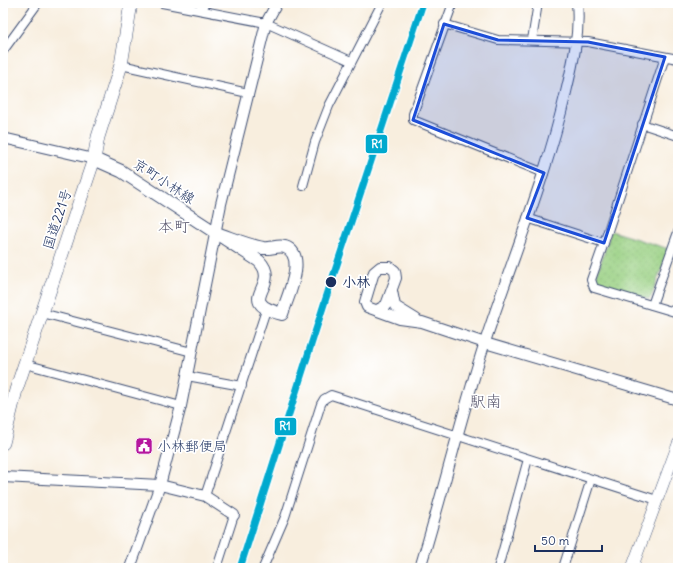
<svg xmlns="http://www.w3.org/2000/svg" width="681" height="571" font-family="Delius,'Klee One',sans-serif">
<defs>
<pattern id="park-dots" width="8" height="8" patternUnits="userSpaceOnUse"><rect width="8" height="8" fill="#99d082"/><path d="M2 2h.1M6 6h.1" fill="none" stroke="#83b373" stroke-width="1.8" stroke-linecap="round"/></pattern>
</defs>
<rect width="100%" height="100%" fill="#fff"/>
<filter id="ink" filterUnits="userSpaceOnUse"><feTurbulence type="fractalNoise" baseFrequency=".025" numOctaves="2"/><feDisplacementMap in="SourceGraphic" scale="8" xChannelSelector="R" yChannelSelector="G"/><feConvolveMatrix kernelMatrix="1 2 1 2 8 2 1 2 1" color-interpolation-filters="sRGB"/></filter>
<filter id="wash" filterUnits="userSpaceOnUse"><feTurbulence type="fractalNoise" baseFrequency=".012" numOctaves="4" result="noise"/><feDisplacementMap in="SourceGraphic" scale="16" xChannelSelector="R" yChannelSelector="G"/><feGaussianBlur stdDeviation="0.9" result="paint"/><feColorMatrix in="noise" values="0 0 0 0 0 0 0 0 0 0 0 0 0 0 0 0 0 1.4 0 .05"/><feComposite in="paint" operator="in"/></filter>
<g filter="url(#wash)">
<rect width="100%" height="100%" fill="#f8eede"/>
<path fill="url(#park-dots)" stroke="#5a8070" d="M611 231 669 249 651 297 649 299 597 285 595 281Z"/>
</g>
<g filter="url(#ink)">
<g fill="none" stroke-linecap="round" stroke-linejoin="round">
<defs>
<g id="minor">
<path d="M162 3 266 23 351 61"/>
<path d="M453 3 413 114V120L544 173"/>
<path d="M200 10 205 3"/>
<path d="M444 24 498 40 588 42 678 59"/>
<path d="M532 40 538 3"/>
<path d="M3 51 38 3"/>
<path d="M121 65 248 93"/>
<path d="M642 124 678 136"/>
<path d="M303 186 315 142 329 106 382 3"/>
<path d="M527 218 604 243 591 280 594 288 678 313"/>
<path d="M604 243 665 57"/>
<path d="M652 305 678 232"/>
<path d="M42 313 192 352"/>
<path d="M25 364 181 406"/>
<path d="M187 376 242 386"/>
<path d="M205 496 266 310"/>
<path d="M217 568 234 515"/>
<path d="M263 568 285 517 321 404 324 399 331 395 657 500"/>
<path d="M498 568 528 459"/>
<path d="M563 568 591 479"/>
</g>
<g id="tertiary">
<path d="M3 138 94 159"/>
<path d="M392 291 395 306 416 319"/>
<path d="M377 310 386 305 396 278 395 271 390 267H380L374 272 365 302 367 307 400 319 422 322 485 343 678 400"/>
<path d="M3 477 160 485 205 496 234 515"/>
<path d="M130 568 160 485 181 406 221 204 266 23 277 3"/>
<path d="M420 568C443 493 461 416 485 342 512 259 546 178 566 92 573 63 580 33 577 3"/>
</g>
<path id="secondary" d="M632 568 678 444"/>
<path id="primary" d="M94 159 121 171 259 261C283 286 232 301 282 314 287 298 308 255 285 247 277 245 271 249 263 248 247 245 231 238 216 233"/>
<path id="trunk" d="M3 443 16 390 94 159 98 137 121 65 131 3"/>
</defs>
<use href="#minor" stroke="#3c4c71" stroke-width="10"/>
<use href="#tertiary" stroke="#3c4c71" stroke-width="12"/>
<use href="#secondary" stroke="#3c4c71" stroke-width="12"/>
<use href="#primary" stroke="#3c4c71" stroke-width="14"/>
<use href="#trunk" stroke="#3c4c71" stroke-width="14"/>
<use href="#minor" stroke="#fff" stroke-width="8"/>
<use href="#tertiary" stroke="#fff" stroke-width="10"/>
<use href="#secondary" stroke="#fff" stroke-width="11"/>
<use href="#primary" stroke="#fff" stroke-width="12"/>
<use href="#trunk" stroke="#fff" stroke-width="13"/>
<defs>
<path id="rail-1" d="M240 568 325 301 423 3"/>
</defs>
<use href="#rail-1" stroke="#fff" stroke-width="10"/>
<use href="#rail-1" stroke="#00a9ce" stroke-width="7"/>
</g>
</g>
<path fill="#1d4ed8" fill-opacity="0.2" stroke="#1d4ed8" stroke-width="3" stroke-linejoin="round" d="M444 24 498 40 588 42 665 57 604 243 527 218 544 173 413 120Z"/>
<defs>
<symbol id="civic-square" viewBox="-11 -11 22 22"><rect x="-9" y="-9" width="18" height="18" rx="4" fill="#b5179e" stroke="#fff"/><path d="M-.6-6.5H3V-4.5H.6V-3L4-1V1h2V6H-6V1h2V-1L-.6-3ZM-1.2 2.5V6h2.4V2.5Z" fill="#fff"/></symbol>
</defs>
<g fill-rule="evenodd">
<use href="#civic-square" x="134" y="436" width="20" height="20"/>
</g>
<circle fill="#1b2f5e" stroke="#fff" stroke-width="1.5" cx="331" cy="282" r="6"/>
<g text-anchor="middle" stroke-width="3.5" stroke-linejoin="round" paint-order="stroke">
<g font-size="14" fill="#1b2f5e" stroke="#fff">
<text transform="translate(164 181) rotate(33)" y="5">京町小林線</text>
<text transform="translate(57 219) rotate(-72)" y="5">国道221号</text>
</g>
<g font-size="14" font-weight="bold" fill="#1b2f5e" stroke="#fff" text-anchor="start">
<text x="342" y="287">小林</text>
</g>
<g font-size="14" fill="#1b2f5e" stroke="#fff" text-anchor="start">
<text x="157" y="451">小林郵便局</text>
</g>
<g font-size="16" fill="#5c5a70" stroke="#fff">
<text x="174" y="232">本町</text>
<text x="486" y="407">駅南</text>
</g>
</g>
<g stroke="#fff" stroke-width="1.5">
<rect x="365" y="134" width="23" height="20" rx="4" fill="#00a9ce"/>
<rect x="274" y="417" width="23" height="19" rx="4" fill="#00a9ce"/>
</g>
<g font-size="11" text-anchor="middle" font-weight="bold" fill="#fff">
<text x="377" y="148">R1</text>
<text x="285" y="430">R1</text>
</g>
<rect width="681" height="571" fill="none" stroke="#fff" stroke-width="16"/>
<path d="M535 545v6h67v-6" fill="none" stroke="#1b2f5e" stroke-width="2"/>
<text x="541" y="545" font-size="12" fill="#1b2f5e" stroke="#ffffff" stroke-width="3" paint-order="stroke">50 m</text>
</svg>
